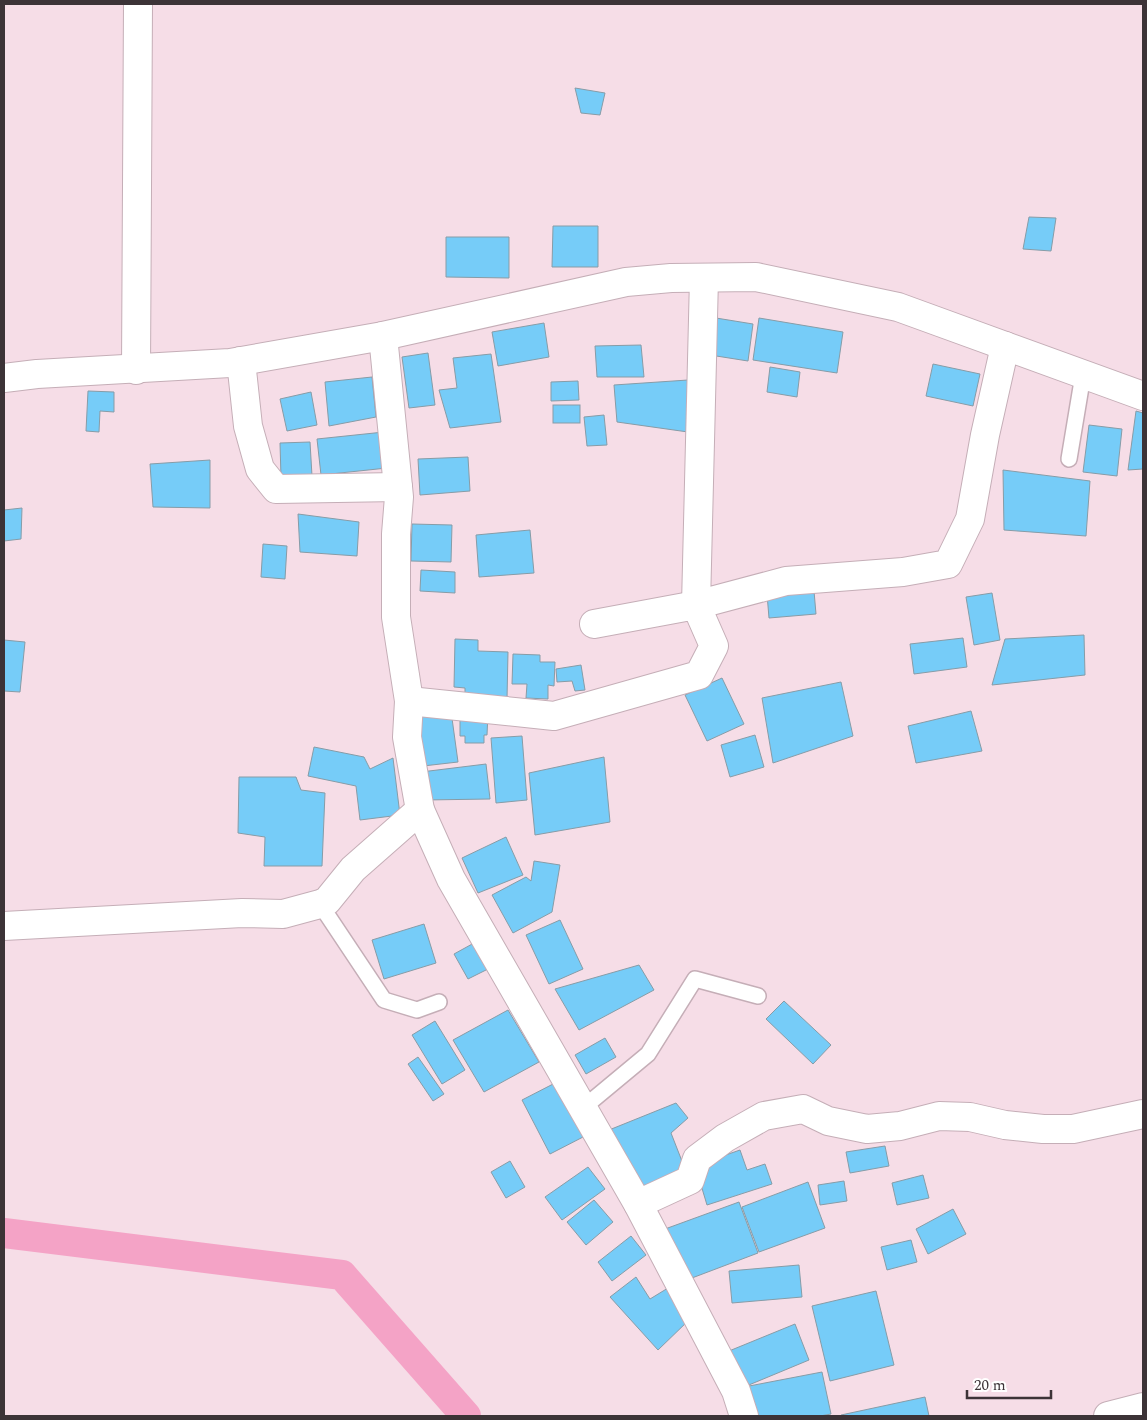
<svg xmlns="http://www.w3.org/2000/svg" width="1147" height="1420" font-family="Spectral,serif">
<rect width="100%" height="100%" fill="#f6dde7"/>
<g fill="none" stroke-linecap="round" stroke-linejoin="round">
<path stroke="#f4a3c6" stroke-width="30" d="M4 1233 342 1275 466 1416"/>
</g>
<g fill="#76ccf8" stroke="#879ca7">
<path d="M575 88 605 93 600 115 581 113Z"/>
<path d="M1029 217 1056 218 1051 251 1023 249Z"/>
<path d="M553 226H598V267H552Z"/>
<path d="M446 237H509V278L446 277Z"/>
<path d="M716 318 753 324 748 361 710 355Z"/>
<path d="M759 318 843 332 837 373 753 360Z"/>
<path d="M544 323 549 357 498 366 492 332Z"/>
<path d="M641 345 644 377H597L595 346Z"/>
<path d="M428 353 435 405 409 408 402 357Z"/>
<path d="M491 354 501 422 450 428 439 390 457 388 453 358Z"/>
<path d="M933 364 980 374 973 406 926 396Z"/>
<path d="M770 367 800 372 797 397 767 392Z"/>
<path d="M372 377 376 417 329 426 325 382Z"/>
<path d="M688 380V432L617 422 614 385Z"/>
<path d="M578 381 579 400 551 401V382Z"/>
<path d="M88 391 114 392V412L100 411 99 432 86 431Z"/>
<path d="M311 392 317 425 287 431 280 399Z"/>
<rect x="553" y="405" width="27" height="18"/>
<path d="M1136 411 1143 413V469L1128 470Z"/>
<path d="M604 415 607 445 587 446 584 417Z"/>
<path d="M1089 425 1122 429 1117 476 1083 472Z"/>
<path d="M384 432 387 468 321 475 317 439Z"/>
<path d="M310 442 312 476 281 477 280 443Z"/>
<path d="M468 457 470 491 420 495 418 459Z"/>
<path d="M210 460V508L153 507 150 464Z"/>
<path d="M1003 470 1090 481 1086 536 1004 530Z"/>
<path d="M22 508 21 539 4 541V510Z"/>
<path d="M298 514 359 522 357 556 300 552Z"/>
<path d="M412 524 452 525 451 562 411 561Z"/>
<path d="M530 530 534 573 479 577 476 535Z"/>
<path d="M263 544 287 546 285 579 261 577Z"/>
<path d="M421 570 455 572V593L420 591Z"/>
<path d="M814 591 816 614 769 618 767 594Z"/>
<path d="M992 593 1000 640 974 645 966 597Z"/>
<path d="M1084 635 1085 675 992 685 1005 639Z"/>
<path d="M963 638 967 667 914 674 910 644Z"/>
<path d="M455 639 478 640V651L508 652 507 699 465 698V688L454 687Z"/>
<path d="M4 640 25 642 20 692 4 691Z"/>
<path d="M513 654 540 655V662H555L554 686 548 685V699L526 698 527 684H512Z"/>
<path d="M581 665 585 690 575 691 572 681 557 682 556 669Z"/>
<path d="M722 678 744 724 707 741 685 695Z"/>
<path d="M841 682 853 736 773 763 762 698Z"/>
<path d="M451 711 458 762 423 766 417 715Z"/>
<path d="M971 711 982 751 916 763 908 726Z"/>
<path d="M460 713H488L487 735H484V743H465V736H460Z"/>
<path d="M755 735 764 767 730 777 721 745Z"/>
<path d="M522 736 527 800 496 803 491 738Z"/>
<path d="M314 747 364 757 370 769 393 758 400 815 360 820 356 786 308 776Z"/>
<path d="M604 757 610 822 535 835 529 773Z"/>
<path d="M486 764 490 799 425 800 421 772Z"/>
<path d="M239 777H296L301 790 325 793 322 866H264L265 837 238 833Z"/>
<path d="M506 837 523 875 478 893 462 858Z"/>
<path d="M534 861 560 865 552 912 513 933 492 895 526 877 531 881Z"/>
<path d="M560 920 583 969 549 984 526 935Z"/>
<path d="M424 924 436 963 384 979 372 940Z"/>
<path d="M474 943 488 969 468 979 454 954Z"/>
<path d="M639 965 654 990 579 1030 555 989Z"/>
<path d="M784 1001 831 1045 813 1064 766 1019Z"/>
<path d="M508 1010 539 1062 484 1092 453 1040Z"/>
<path d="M435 1021 465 1070 442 1084 412 1035Z"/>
<path d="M605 1038 616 1057 586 1074 575 1055Z"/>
<path d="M418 1057 444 1094 433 1101 408 1064Z"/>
<path d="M557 1082 585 1136 550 1154 522 1100Z"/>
<path d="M676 1103 688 1118 671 1133 687 1174 637 1195 609 1130Z"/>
<path d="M885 1146 889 1166 850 1173 846 1152Z"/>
<path d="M740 1150 747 1170 765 1164 772 1184 707 1205 701 1185 700 1164Z"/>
<path d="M510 1161 525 1187 506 1198 491 1172Z"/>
<path d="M588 1167 605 1189 562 1220 545 1197Z"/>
<path d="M923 1175 929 1198 897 1205 892 1183Z"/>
<path d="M844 1181 847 1201 820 1205 818 1185Z"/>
<path d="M808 1182 825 1228 759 1252 742 1207Z"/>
<path d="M594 1200 613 1222 586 1245 567 1222Z"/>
<path d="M739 1202 758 1253 684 1281 665 1229Z"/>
<path d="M953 1209 966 1234 928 1254 916 1229Z"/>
<path d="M631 1236 646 1255 612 1281 598 1262Z"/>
<path d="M911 1240 917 1262 887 1270 881 1247Z"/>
<path d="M799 1265 802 1297 732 1303 729 1271Z"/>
<path d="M636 1277 650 1299 668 1288 689 1320 658 1350 610 1297Z"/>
<path d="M876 1291 894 1365 830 1381 812 1306Z"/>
<path d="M795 1324 809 1360 744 1387 729 1351Z"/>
<path d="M822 1372 831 1414 820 1416H752L744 1387Z"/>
<path d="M925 1397 929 1416H842L841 1415Z"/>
</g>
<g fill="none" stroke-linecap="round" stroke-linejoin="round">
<defs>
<g id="lane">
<path d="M1069 459 1083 375"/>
<path d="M320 904 384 1000 417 1010 439 1002"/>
<path d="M583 1108 648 1054 695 979 758 996"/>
</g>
<g id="street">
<path d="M704 278 696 605 786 581 903 572 948 564 970 519 985 435 1005 346"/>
<path d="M383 336 399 497 396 534V617L409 701 407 737 420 810 451 879 638 1204 736 1391 744 1416"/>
<path d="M241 361 248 426 260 469 276 489 398 487"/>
<path d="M136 370 138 4"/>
<path d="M4 378 37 374 230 363 383 336 626 282 671 278 756 277 898 307 1143 396"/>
<path d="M409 701 554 716 699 675 714 646 696 605 594 624"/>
<path d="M4 926 242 913 283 914 320 904 327 901 353 869 420 810"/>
<path d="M638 1204 690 1180 697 1159 725 1138 764 1116 803 1109 828 1121 867 1129 900 1126 939 1116 970 1117 1005 1125 1043 1129H1073L1143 1114"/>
<path d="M1108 1416 1143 1407"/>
</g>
</defs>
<use href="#lane" stroke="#c5aeb7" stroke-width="18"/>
<use href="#street" stroke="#c5aeb7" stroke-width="30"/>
<use href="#lane" stroke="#fff" stroke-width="15"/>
<use href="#street" stroke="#fff" stroke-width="28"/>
</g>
<rect width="1147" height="1420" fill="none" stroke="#3c3337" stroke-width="10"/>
<path d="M967 1390v8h84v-8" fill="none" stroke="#3c3337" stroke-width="2.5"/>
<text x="974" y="1390" font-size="15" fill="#3c3337" stroke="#ffffff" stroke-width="4" paint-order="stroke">20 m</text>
</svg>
